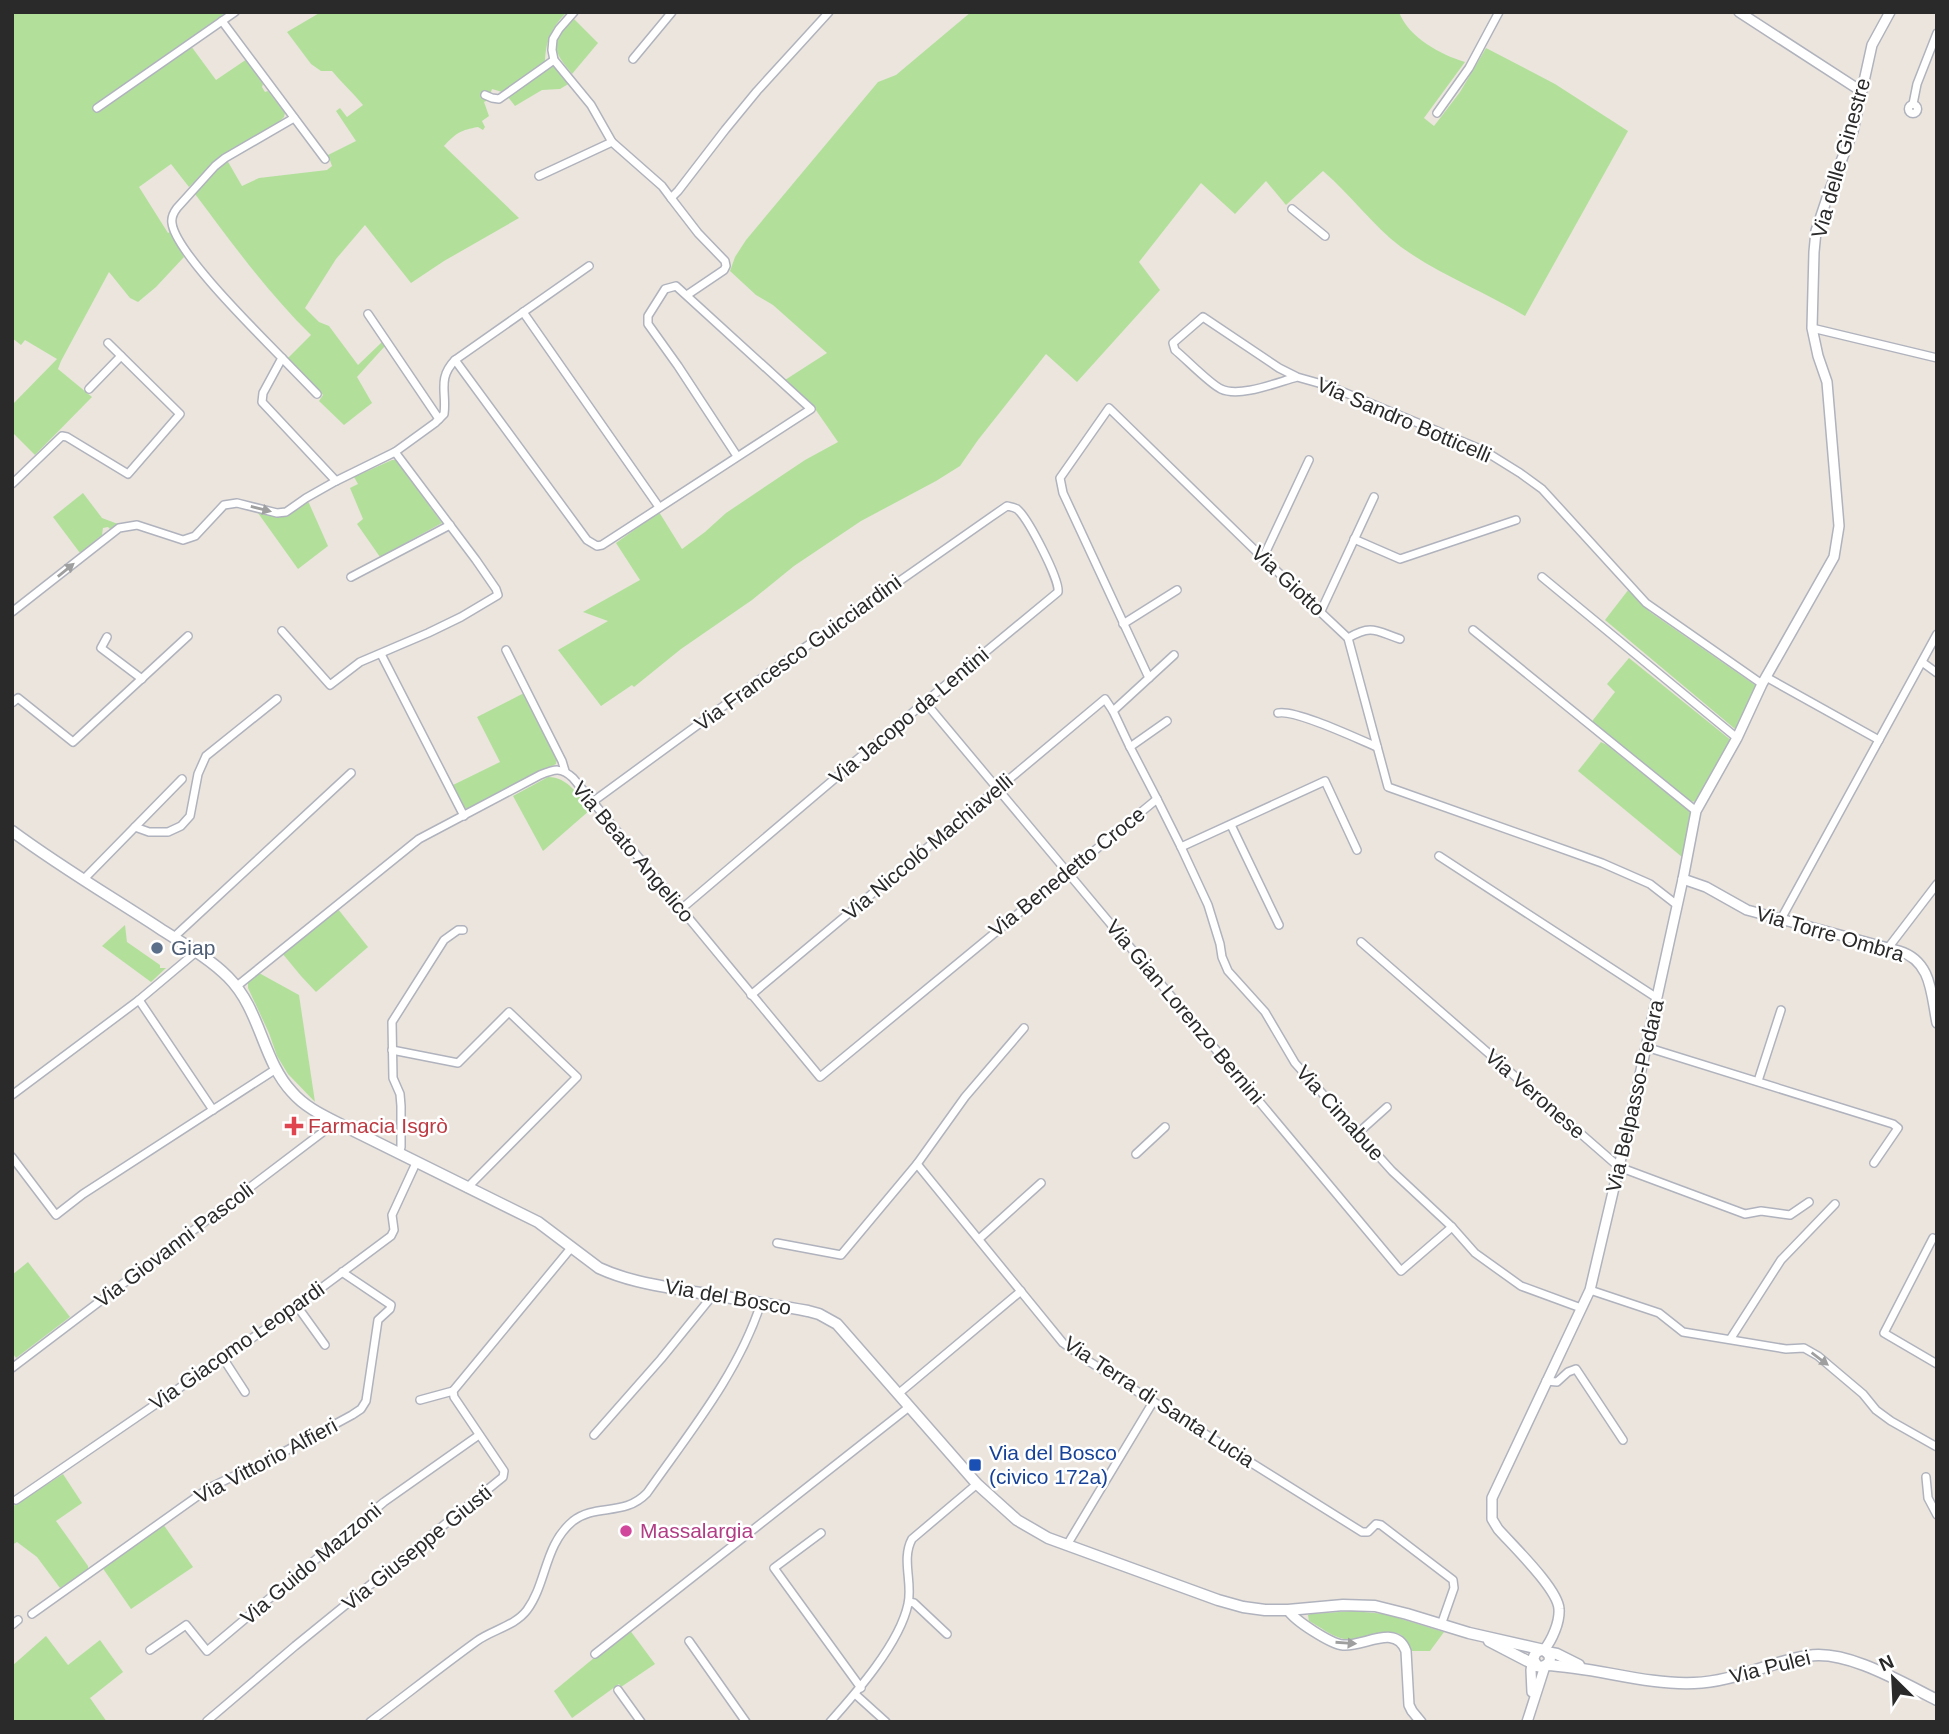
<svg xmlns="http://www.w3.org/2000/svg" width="1949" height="1734" font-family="Helvetica,sans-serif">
<rect width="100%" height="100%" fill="#ebe5dd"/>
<g fill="#b2e09b">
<path d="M12 12H227L93 108 98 113 191 46 216 80 247 59 263 84 262 87 265 92 268 91 285 113 284 117 278 123 218 159 189 187 171 164 139 187 168 233 170 232 184 257 156 287 138 302 130 298 109 272 61 361 58 369 92 397 35 455 12 432V405L57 359 25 340 21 345 12 338Z"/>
<path d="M321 12H567C552 27 546 40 545 61L502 92 492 89 488 100 484 102 489 116 482 121 485 127 483 130 478 127C461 130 456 133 444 146L519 218 444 261 411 283 365 225 336 259 305 308 319 322 329 326 358 365 381 343 382 341 385 346 357 377 372 403 344 425 319 401 323 395 288 358 311 335C267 292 232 243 195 194L216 169 227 160 242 186 259 178 327 170 332 166 328 155 356 141 336 111 340 108 347 117 363 105C353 93 342 83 332 71H321L311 64 287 32Z"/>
<path d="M971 12H1399C1408 37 1441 55 1465 62L1424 118 1434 126 1460 92 1486 48 1555 84 1628 131 1525 316C1485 292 1440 275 1401 247 1372 225 1351 195 1323 171L1286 205 1266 181 1235 214 1201 183 1139 262 1160 290 1077 382 1046 354 978 440 960 466 936 481 861 521 794 566 752 600 681 649 634 687 632 685 601 706 558 650 608 621 583 612 640 580 616 543 659 512 682 549 705 532 726 513 805 460 838 442 811 403 785 380 827 353 773 305 756 295 730 271 735 257 746 240 878 82 896 75Z"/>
<path d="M573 18 598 43 572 74C551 48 550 44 573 18Z"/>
<path d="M555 64 570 83 560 89 542 90 515 106 508 97Z"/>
<path d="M392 460H396L442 523 380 557 357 524 363 519 350 488 358 484 354 477Z"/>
<path d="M83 493 102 518 118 524 110 529 108 527 103 528 102 535 80 553 53 517Z"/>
<path d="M308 501 328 546 298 569 258 513C282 520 289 516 308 501Z"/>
<path d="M1629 589 1650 612 1755 685 1757 689 1739 727 1735 729 1605 620Z"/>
<path d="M1629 658 1732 741 1696 802 1689 801 1593 723V720L1615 692 1607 684Z"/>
<path d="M524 693 557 759 556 764 468 809 465 808 453 785 500 762 477 717Z"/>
<path d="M1601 742 1607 745 1689 811 1691 816 1682 857 1578 771Z"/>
<path d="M548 777C568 777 578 795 590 810L543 851 513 796Z"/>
<path d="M338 909 368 947 316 992 301 976 282 953Z"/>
<path d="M125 925 127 942 160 965V968H166L151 982 102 946Z"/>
<path d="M259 973 299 995 315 1102 288 1074 277 1056 269 1033 248 988V982Z"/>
<path d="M28 1262 70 1317 16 1358 12 1352V1275Z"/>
<path d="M63 1474 82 1503 56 1521 88 1566V1570L60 1588 37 1557 17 1542 12 1545V1507Z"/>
<path d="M163 1524 193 1567 131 1609 102 1567Z"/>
<path d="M1353 1611 1385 1614 1444 1632 1430 1651H1411C1401 1614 1367 1643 1344 1639 1332 1637 1319 1626 1309 1621L1308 1615 1311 1614Z"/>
<path d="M629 1629 655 1664 621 1687 619 1684 572 1718 554 1691Z"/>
<path d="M46 1636 68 1665 100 1640 123 1672 90 1698 107 1722H12V1666Z"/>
</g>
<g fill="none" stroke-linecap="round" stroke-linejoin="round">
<defs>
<g id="minor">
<path d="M574 12 559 29 553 39 552 50 554 60 591 105 612 142 662 186 671 198 678 191 725 130 757 91 829 12"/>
<path d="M222 21 325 159"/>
<path d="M633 59 672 12"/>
<path d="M485 95 492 98 499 99 554 60"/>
<path d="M1913 104 1917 84 1937 33"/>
<circle cx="1913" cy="109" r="4.5"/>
<path d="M97 108 235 12"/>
<path d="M1437 113 1469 68 1499 12"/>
<path d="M294 118 225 158 215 166 177 208C174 212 171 217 172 223 175 252 259 334 282 358L263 393 262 402 336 481"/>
<path d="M539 176 612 142"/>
<path d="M671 198 698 233 725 261 726 266 724 270 687 295"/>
<path d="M1292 209 1325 236"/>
<path d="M523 312 659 507"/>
<path d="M368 314 439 419"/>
<path d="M1812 328 1937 358"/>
<path d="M282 358 317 394"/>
<path d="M455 360 587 540 597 546 602 545 811 409 676 286 665 289 648 316V324L678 366 737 456"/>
<path d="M1297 377C1278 382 1240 398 1221 389 1210 384 1186 359 1175 350L1173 343 1203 317 1279 368 1297 377 1329 386 1483 450 1520 473 1542 489 1646 603 1762 684"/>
<path d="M89 389 121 356"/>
<path d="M12 484 62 436 67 437 128 474 180 414 108 343"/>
<path d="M1354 539 1400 559 1516 520"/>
<path d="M1263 558 1309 460"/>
<path d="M351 577 450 525"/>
<path d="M1542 577 1737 738"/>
<path d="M1321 611 1374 497"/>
<path d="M12 612 119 528 137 525 183 540 195 536 224 505 237 503 277 513 286 512 306 498 336 481 395 452 435 423 444 414C447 392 437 379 455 360L589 266"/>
<path d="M1123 624 1177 590"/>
<path d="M1473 630 1696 811"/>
<path d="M282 631 330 685 360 662 428 633 461 617 498 595 496 589 476 560 395 452"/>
<path d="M107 637 101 648 142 679"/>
<path d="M1348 638C1372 624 1376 631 1400 639"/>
<path d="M506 650 562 761 565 771"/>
<path d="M381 654 464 816"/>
<path d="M1922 662 1937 673"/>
<path d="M1766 677 1879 740"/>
<path d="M1149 678 1063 493 1060 478 1109 408 1263 558 1348 638 1388 787 1602 863 1650 884 1677 905"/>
<path d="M925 702 1401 1271 1452 1227"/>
<path d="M12 703 18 698 73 742 188 636"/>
<path d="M1113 711 1174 655"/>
<path d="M1278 713C1295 709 1358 739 1377 747"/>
<path d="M1157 799 1130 747 1167 721"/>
<path d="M591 803 781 664 991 517 1007 506C1011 507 1013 507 1017 509 1028 518 1060 580 1058 592L925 702 680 910"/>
<path d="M1231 825 1279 925"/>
<path d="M135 827 149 832H168L181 826 190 816 198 774 206 756 277 699"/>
<path d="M1181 847 1208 905 1220 944 1222 957 1228 971 1265 1012 1295 1063 1392 1171 1452 1227 1475 1253 1521 1286 1581 1308"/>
<path d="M1439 856 1657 998"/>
<path d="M83 880 182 779"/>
<path d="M1781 919 1937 634"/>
<path d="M174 937 351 773"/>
<path d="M1361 942 1619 1167 1745 1214 1761 1211 1790 1215 1809 1202"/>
<path d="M1888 948 1937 884"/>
<path d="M237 986 419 839 540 775C555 769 561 767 573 778L820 1077 1157 799 1181 847 1325 781 1357 850"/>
<path d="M751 995 1105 699 1113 711 1130 747"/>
<path d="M139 1000 213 1110"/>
<path d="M1646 1047 1893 1124 1898 1128 1874 1163"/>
<path d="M392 1050 458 1063 509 1012 577 1077 467 1188"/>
<path d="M1758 1081 1781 1010"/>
<path d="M12 1095 139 1000 196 952"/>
<path d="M1358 1133 1387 1107"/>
<path d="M399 1154 401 1147V1106L400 1094 393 1078 392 1022 444 940 458 930H463"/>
<path d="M1136 1154 1165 1127"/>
<path d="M12 1157 56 1215 83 1194 276 1069"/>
<path d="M917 1164 965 1097 1024 1028"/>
<path d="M1933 1238 1884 1333 1937 1364"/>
<path d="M979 1239 1041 1183"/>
<path d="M777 1243 841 1255 917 1164 1063 1343 1090 1362 1362 1532H1368L1376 1524 1381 1525 1453 1580 1454 1588 1441 1625"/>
<path d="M1590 1290 1659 1313 1683 1332 1786 1349 1804 1348 1818 1356 1863 1394 1876 1410 1891 1421 1937 1447"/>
<path d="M297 1306 325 1345"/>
<path d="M1731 1338 1781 1260 1835 1204"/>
<path d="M223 1358 245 1392"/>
<path d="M12 1368 336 1122"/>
<path d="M1546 1381 1557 1382 1568 1372 1576 1369 1623 1440"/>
<path d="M898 1394 1021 1291"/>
<path d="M420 1400 453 1391"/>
<path d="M594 1435 661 1359 713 1295"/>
<path d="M1926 1477 1928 1498 1937 1515"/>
<path d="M16 1500 277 1321 391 1236 394 1230 392 1215 416 1163"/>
<path d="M821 1533 774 1568 861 1688"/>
<path d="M1067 1545 1153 1402"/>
<path d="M909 1602 914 1603 947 1634"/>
<path d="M32 1614 209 1488 282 1453 352 1415 361 1409 366 1401 378 1320 390 1309 391 1305 342 1272"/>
<path d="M12 1625 18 1620"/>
<path d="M689 1641 746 1722"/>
<path d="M150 1650 186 1625 207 1651 384 1502 479 1435"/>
<path d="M595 1654 909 1407"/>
<path d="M618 1690 641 1722"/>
<path d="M855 1694 886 1722"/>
<path d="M207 1721 295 1646 503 1477 504 1471 454 1397 453 1391 571 1248"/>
<path d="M370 1722C406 1695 441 1667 477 1641 492 1630 515 1626 527 1610 547 1583 544 1545 573 1521 596 1503 624 1517 647 1493 689 1433 738 1374 761 1303"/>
<path d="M830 1722C856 1693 900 1643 908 1604 913 1583 901 1559 912 1539L977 1484"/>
</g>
<g id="tertiary">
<path d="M1739 12 1861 91"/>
<path d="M1683 879 1706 887 1747 910 1899 951C1932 961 1931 994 1937 1023"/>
<path d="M1288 1610C1295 1621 1331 1644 1343 1645 1364 1647 1396 1623 1406 1651L1409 1705 1412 1711 1421 1722"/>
<path d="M1544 1650C1552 1640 1560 1622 1559 1609 1558 1589 1512 1545 1498 1529L1492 1519V1498L1590 1290 1632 1111 1683 879 1696 811 1737 738 1762 684 1834 557 1839 526 1827 382 1818 356 1812 328 1814 252 1816 231 1829 192 1853 131 1872 45 1890 12"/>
<path d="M1532 1692 1531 1670 1533 1659"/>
<path d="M1527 1722 1545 1666"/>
</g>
<g id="secondary">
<path d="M12 831C59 866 110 896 159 928 182 943 208 957 228 977 261 1010 262 1060 292 1092 304 1106 320 1114 336 1122L538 1222 599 1268C629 1282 662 1286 694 1292 732 1298 770 1304 808 1311L819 1314 837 1324 977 1484 1017 1520 1048 1538 1218 1600 1243 1607 1265 1610H1288L1343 1605 1375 1606 1407 1614 1469 1633 1544 1650 1548 1653C1552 1659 1549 1665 1543 1667L1537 1666 1533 1659 1536 1652 1541 1650"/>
<path d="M1489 1641 1537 1666"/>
<path d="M1546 1652 1557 1654 1579 1665"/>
<path d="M1546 1665C1596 1667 1644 1685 1694 1683 1734 1682 1769 1662 1808 1656 1846 1649 1903 1683 1937 1700"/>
</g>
</defs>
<use href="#minor" stroke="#b0b3bd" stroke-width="10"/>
<use href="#tertiary" stroke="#b0b3bd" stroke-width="12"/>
<use href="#secondary" stroke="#b0b3bd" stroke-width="13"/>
<use href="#minor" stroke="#fff" stroke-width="7"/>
<use href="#tertiary" stroke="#fff" stroke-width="9"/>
<use href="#secondary" stroke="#fff" stroke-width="10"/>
</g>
<defs><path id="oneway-solid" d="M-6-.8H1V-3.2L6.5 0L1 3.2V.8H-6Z" transform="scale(1.75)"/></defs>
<g fill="#9f9f9f">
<use href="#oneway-solid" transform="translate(261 509) rotate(14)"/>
<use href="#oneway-solid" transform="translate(66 570) rotate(-39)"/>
<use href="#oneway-solid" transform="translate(1820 1359) rotate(37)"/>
<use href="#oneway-solid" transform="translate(1346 1643) rotate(4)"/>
</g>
<circle fill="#5c6f8a" stroke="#fff" stroke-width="2.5" cx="157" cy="948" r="7"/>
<path fill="#e0444e" stroke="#fff" stroke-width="2.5" d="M290.5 1115.5h7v7h7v7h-7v7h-7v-7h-7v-7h7z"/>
<rect fill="#1a4fb4" stroke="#fff" stroke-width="2.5" x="968" y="1458" width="14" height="14" rx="3.5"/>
<circle fill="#d1479c" stroke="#fff" stroke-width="2.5" cx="626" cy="1531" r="7"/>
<g text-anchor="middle" stroke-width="5" stroke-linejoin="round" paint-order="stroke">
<g font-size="21" fill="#2a2a2a" stroke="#fff">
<text transform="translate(1841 158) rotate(-74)" y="7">Via delle Ginestre</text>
<text transform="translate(1404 420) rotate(23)" y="7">Via Sandro Botticelli</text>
<text transform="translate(1288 581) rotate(43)" y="7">Via Giotto</text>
<text transform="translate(798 653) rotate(-36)" y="7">Via Francesco Guicciardini</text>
<text transform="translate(909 716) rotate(-40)" y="7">Via Jacopo da Lentini</text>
<text transform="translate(928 847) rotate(-40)" y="7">Via Niccoló Machiavelli</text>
<text transform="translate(633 852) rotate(50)" y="7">Via Beato Angelico</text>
<text transform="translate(1067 872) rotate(-39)" y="7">Via Benedetto Croce</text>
<text transform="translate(1830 934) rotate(16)" y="7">Via Torre Ombra</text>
<text transform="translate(1185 1012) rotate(50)" y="7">Via Gian Lorenzo Bernini</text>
<text transform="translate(1535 1094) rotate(41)" y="7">Via Veronese</text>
<text transform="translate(1635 1096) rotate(-77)" y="7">Via Belpasso-Pedara</text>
<text transform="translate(1340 1113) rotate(48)" y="7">Via Cimabue</text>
<text transform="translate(174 1245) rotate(-37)" y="7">Via Giovanni Pascoli</text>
<text transform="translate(728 1297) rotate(10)" y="7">Via del Bosco</text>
<text transform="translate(237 1346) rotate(-35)" y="7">Via Giacomo Leopardi</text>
<text transform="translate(1159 1402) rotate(33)" y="7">Via Terra di Santa Lucia</text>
<text transform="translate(266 1461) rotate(-28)" y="7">Via Vittorio Alfieri</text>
<text transform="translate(417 1548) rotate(-39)" y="7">Via Giuseppe Giusti</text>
<text transform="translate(311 1564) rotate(-40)" y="7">Via Guido Mazzoni</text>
<text transform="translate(1770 1667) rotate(-14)" y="7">Via Pulei</text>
</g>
<g font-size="21" fill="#4e5e75" stroke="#fff" text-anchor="start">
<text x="171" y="955">Giap</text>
</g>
<g font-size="21" fill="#be3a42" stroke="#fff" text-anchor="start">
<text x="308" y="1133">Farmacia Isgrò</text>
</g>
<g font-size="21" fill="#164399" stroke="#fff" text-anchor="start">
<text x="989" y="1460">Via del Bosco<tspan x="989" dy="24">(civico 172a)</tspan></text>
</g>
<g font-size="21" fill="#b23c85" stroke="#fff" text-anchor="start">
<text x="640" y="1538">Massalargia</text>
</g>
</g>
<rect width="1949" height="1734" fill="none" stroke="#2a2a2a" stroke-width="28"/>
<g transform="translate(1893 1678) rotate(336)" stroke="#ffffff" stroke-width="5" paint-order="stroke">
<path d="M0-5L12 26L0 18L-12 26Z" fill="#2a2a2a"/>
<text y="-10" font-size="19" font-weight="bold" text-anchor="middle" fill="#2a2a2a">N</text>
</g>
</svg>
